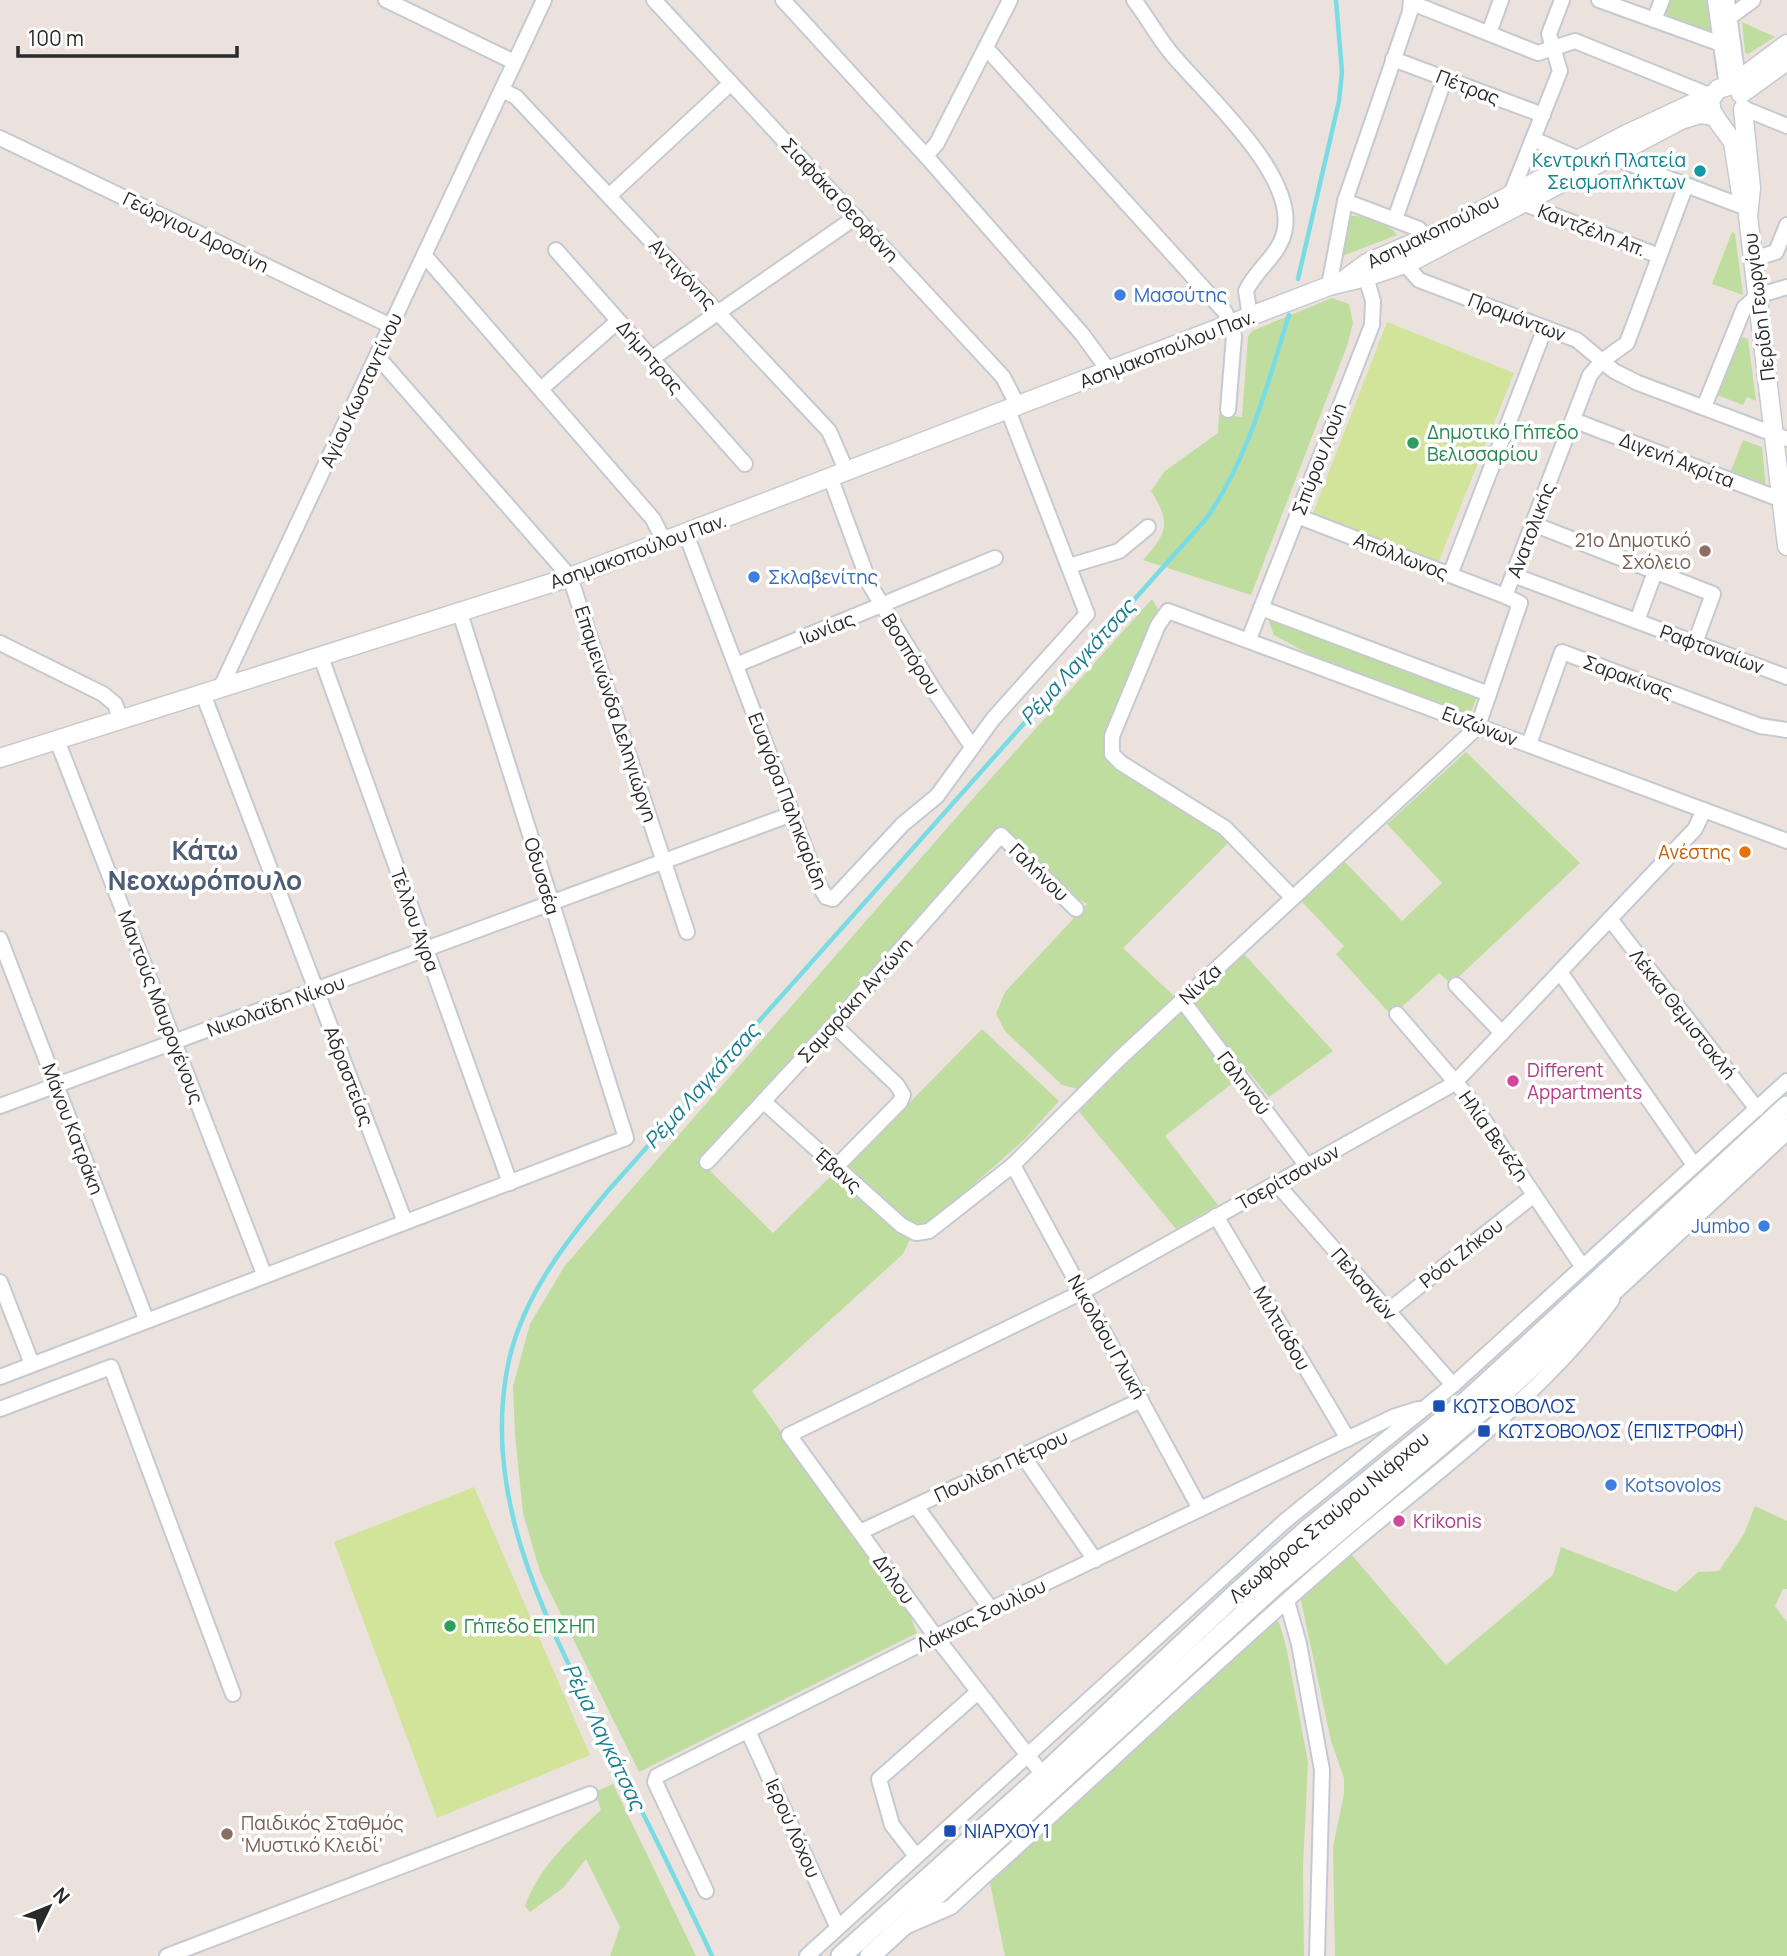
<svg xmlns="http://www.w3.org/2000/svg" width="1787" height="1956" font-family="Manrope,sans-serif">
<rect width="100%" height="100%" fill="#ebe2dd"/>
<g fill="#bfdd9e">
<path d="M1667 0H1707L1712 34 1669 18 1663 11Z"/>
<path d="M1742 22 1775 37 1748 54 1745 52Z"/>
<path d="M1352 216C1365 215 1390 224 1397 235L1337 258 1348 218Z"/>
<path d="M1732 232 1735 234 1743 295 1712 284Z"/>
<path d="M1332 298 1349 304 1353 323 1347 346 1251 595 1143 560C1168 532 1171 523 1151 491L1165 471 1218 433 1219 414 1242 417 1248 337 1252 331Z"/>
<path d="M1739 336 1748 339 1756 401 1747 397 1743 405 1717 395Z"/>
<path d="M1743 440 1762 447 1766 489 1729 476Z"/>
<path d="M1152 599 1158 609 1104 740 1105 754 1109 762 1230 841 1123 948 1176 998 1078 1089 1062 1085 1005 1031 996 1014 1005 992 1087 904 1064 891 1000 828 808 1045 698 1159 773 1233 830 1177 910 1239 903 1254 752 1391 906 1606 917 1633 639 1772 540 1572 523 1513 515 1435 513 1386 530 1324 564 1267 607 1217 976 795Z"/>
<path d="M1274 619 1477 696 1469 717 1314 657 1274 635 1269 622Z"/>
<path d="M1466 752 1580 863 1451 984 1439 973 1392 1016 1336 954 1344 946 1301 901 1345 862 1402 921 1442 883 1387 824Z"/>
<path d="M1243 953 1333 1051 1269 1097 1248 1071 1165 1136 1218 1205 1176 1229 1076 1108Z"/>
<path d="M982 1029 1059 1101 1025 1139 931 1222 921 1227 912 1226 845 1168Z"/>
<path d="M1755 1506 1787 1521V1589H1783L1775 1606 1787 1622V1956H1335L1333 1847 1344 1794V1778L1331 1741 1300 1596 1350 1553 1446 1665 1553 1575 1561 1547 1676 1592 1698 1572 1719 1571 1744 1534Z"/>
<path d="M1273 1621 1279 1622 1286 1646 1308 1762 1303 1867 1304 1956H1005L989 1878 1060 1818Z"/>
<path d="M613 1784 696 1956H610L620 1927 586 1859 563 1888 530 1912 525 1906C539 1867 571 1838 601 1810L595 1792Z"/>
</g>
<g fill="#d2e39a">
<path d="M1387 322 1514 373 1438 563 1313 513Z"/>
<path d="M474 1487 590 1755 437 1818 334 1542Z"/>
</g>
<g fill="none" stroke-linecap="round" stroke-linejoin="round">
<g stroke="#79dce4" stroke-width="4.5">
<path d="M1298 279 1339 101 1342 72 1336 0"/>
<path d="M712 1956C679 1884 643 1813 607 1742 548 1623 479 1498 509 1360 524 1295 565 1243 607 1192L1206 519C1249 458 1267 385 1289 315"/>
</g>
<defs>
<g id="minor">
<path d="M386 0 514 62"/>
<path d="M654 0 1003 377 1018 406"/>
<path d="M783 0 926 156 1082 334 1109 371"/>
<path d="M1134 0C1147 17 1157 36 1171 53 1204 93 1294 172 1285 228 1281 255 1257 267 1246 291L1250 317"/>
<path d="M1599 0 1721 44"/>
<path d="M1715 0 1727 87"/>
<path d="M1727 0 1738 80"/>
<path d="M1412 3 1538 53 1575 41 1709 95"/>
<path d="M1730 17 1753 0"/>
<path d="M1654 20 1662 0"/>
<path d="M1489 33 1501 0"/>
<path d="M987 49 1225 312 1234 336 1228 410"/>
<path d="M1393 59 1543 115"/>
<path d="M502 90 516 97 829 431 847 472"/>
<path d="M1743 108 1787 126"/>
<path d="M0 138 391 326"/>
<path d="M1533 139 1579 159"/>
<path d="M926 156 937 143 1010 0"/>
<path d="M1612 157 1744 207"/>
<path d="M1511 194 1560 71 1549 34 1562 0"/>
<path d="M609 196 731 83"/>
<path d="M1345 201 1419 229 1426 239"/>
<path d="M1525 204 1659 256"/>
<path d="M1395 219 1445 78"/>
<path d="M556 250 745 464"/>
<path d="M425 256 653 519 665 543"/>
<path d="M1753 259 1776 252 1787 225"/>
<path d="M1405 264 1419 280 1577 340 1614 371 1638 383 1787 439"/>
<path d="M1329 286 1345 201 1410 12 1411 0"/>
<path d="M377 356 570 577 687 932"/>
<path d="M651 359 856 217"/>
<path d="M541 389 618 321"/>
<path d="M1704 407 1744 308 1757 296 1787 287"/>
<path d="M1573 420 1782 500"/>
<path d="M831 479 870 585 935 692 971 745"/>
<path d="M1297 516 1505 596"/>
<path d="M1533 524 1713 594 1695 643"/>
<path d="M686 534 819 885 826 897 833 899 903 824 937 796 993 719 1087 614 1008 410"/>
<path d="M1069 566 1119 551 1148 527"/>
<path d="M1450 575 1545 328"/>
<path d="M1513 575 1787 677"/>
<path d="M1261 608 1489 694"/>
<path d="M1637 621 1655 572"/>
<path d="M1249 639 1372 325 1373 301 1366 277"/>
<path d="M0 643 103 694 115 704 121 720"/>
<path d="M321 657 510 1183"/>
<path d="M736 665 995 558"/>
<path d="M220 689 544 0"/>
<path d="M203 694 405 1222"/>
<path d="M57 740 264 1274"/>
<path d="M1529 744 1562 652 1760 726 1787 730"/>
<path d="M1292 897 1225 828 1121 763 1112 754V736L1158 625 1168 611 1787 841"/>
<path d="M1610 919 1757 1109"/>
<path d="M0 939 146 1319"/>
<path d="M1560 972 1694 1165"/>
<path d="M1456 985 1502 1033"/>
<path d="M1182 1000 1307 1166"/>
<path d="M1397 1014 1469 1098 1582 1266"/>
<path d="M834 1025 897 1085 903 1095 900 1102 835 1168"/>
<path d="M764 1102 901 1225 916 1233 929 1231 1013 1165 1119 1059 1472 732 1479 723 1520 603 1505 596 1590 375 1602 361 1627 343 1686 185"/>
<path d="M0 1106 792 814"/>
<path d="M707 1162 834 1025 1001 835 1076 909"/>
<path d="M1013 1165 1200 1509"/>
<path d="M1276 1183 1453 1385"/>
<path d="M1216 1216 1348 1439"/>
<path d="M0 1282 32 1364"/>
<path d="M1388 1311 1534 1195"/>
<path d="M0 1377 626 1138 460 613"/>
<path d="M0 1409 111 1367 233 1694"/>
<path d="M1023 1456 1095 1560"/>
<path d="M916 1506 991 1609"/>
<path d="M860 1532 1141 1400"/>
<path d="M1287 1601 1299 1644 1322 1770 1317 1956"/>
<path d="M748 1731 837 1926"/>
<path d="M1043 1775 936 1637 789 1435 1082 1292 1448 1087 1463 1074 1695 829 1704 810"/>
<path d="M916 1856 892 1825 879 1779 978 1692"/>
<path d="M706 1891 655 1782 657 1776 991 1609 1393 1417 1418 1409"/>
<path d="M907 1926 951 1907 978 1882C1097 1775 1213 1664 1334 1559 1428 1477 1537 1402 1612 1300"/>
<path d="M167 1956 590 1794"/>
<path d="M807 1956 1285 1521 1453 1385 1787 1081"/>
</g>
<g id="tertiary">
<path d="M1741 94 1787 61"/>
<path d="M1743 109 1751 188 1748 216 1787 546"/>
<path d="M1742 200 1733 142 1712 113 1710 100 1718 89 1732 85 1787 44"/>
<path d="M1344 280 1367 263 1446 229 1625 135 1713 94"/>
<path d="M0 758 570 577 1329 286 1366 277 1411 262 1681 120 1700 114 1715 116"/>
</g>
<g id="secondary">
<path d="M841 1956 1043 1775 1239 1591 1306 1531 1468 1400 1787 1106"/>
<path d="M870 1956 1273 1587 1512 1385 1787 1129"/>
</g>
</defs>
<use href="#minor" stroke="#c5cad2" stroke-width="18"/>
<use href="#tertiary" stroke="#c5cad2" stroke-width="21"/>
<use href="#secondary" stroke="#c5cad2" stroke-width="23"/>
<use href="#minor" stroke="#fff" stroke-width="14"/>
<use href="#tertiary" stroke="#fff" stroke-width="18"/>
<use href="#secondary" stroke="#fff" stroke-width="19"/>
</g>
<circle fill="#0f9aa8" stroke="#fff" stroke-width="2.5" cx="1700" cy="171" r="7"/>
<g fill="#3f7fe0" stroke="#fff" stroke-width="2.5">
<circle cx="1120" cy="295" r="7"/>
<circle cx="754" cy="577" r="7"/>
<circle cx="1764" cy="1226" r="7"/>
<circle cx="1611" cy="1485" r="7"/>
</g>
<g fill="#2e9e5b" stroke="#fff" stroke-width="2.5">
<circle cx="1413" cy="443" r="7"/>
<circle cx="450" cy="1626" r="7"/>
</g>
<g fill="#8d6e63" stroke="#fff" stroke-width="2.5">
<circle cx="1705" cy="551" r="7"/>
<circle cx="227" cy="1834" r="7"/>
</g>
<circle fill="#e8710a" stroke="#fff" stroke-width="2.5" cx="1745" cy="852" r="7"/>
<g fill="#d1479c" stroke="#fff" stroke-width="2.5">
<circle cx="1513" cy="1081" r="7"/>
<circle cx="1399" cy="1521" r="7"/>
</g>
<g fill="#1a4fb4" stroke="#fff" stroke-width="2.5">
<rect x="1432" y="1399" width="14" height="14" rx="3.5"/>
<rect x="1477" y="1424" width="14" height="14" rx="3.5"/>
<rect x="943" y="1824" width="14" height="14" rx="3.5"/>
</g>
<g text-anchor="middle" stroke-width="7" stroke-linejoin="round" paint-order="stroke">
<g font-size="19" fill="#2a2a2a" stroke="#fff">
<text transform="translate(1468 87) rotate(21)" y="7">Πέτρας</text>
<text transform="translate(840 200) rotate(47)" y="7">Σιαφάκα Θεοφάνη</text>
<text transform="translate(1592 230) rotate(21)" y="7">Καντζέλη Απ.</text>
<text transform="translate(1433 231) rotate(-26)" y="7">Ασημακοπούλου</text>
<text transform="translate(196 232) rotate(26)" y="7">Γεώργιου Δροσίνη</text>
<text transform="translate(683 274) rotate(47)" y="7">Αντιγόνης</text>
<text transform="translate(1759 307) rotate(-97)" y="7">Περίδη Γεωργίου</text>
<text transform="translate(1517 317) rotate(21)" y="7">Πραμάντων</text>
<text transform="translate(1167 349) rotate(-21)" y="7">Ασημακοπούλου Παν.</text>
<text transform="translate(650 357) rotate(49)" y="7">Δήμητρας</text>
<text transform="translate(361 390) rotate(-65)" y="7">Αγίου Κωσταντίνου</text>
<text transform="translate(1319 459) rotate(-69)" y="7">Σπύρου Λούη</text>
<text transform="translate(1677 460) rotate(21)" y="7">Διγενή Ακρίτα</text>
<text transform="translate(1531 530) rotate(-69)" y="7">Ανατολικής</text>
<text transform="translate(638 551) rotate(-20)" y="7">Ασημακοπούλου Παν.</text>
<text transform="translate(1401 556) rotate(21)" y="7">Απόλλωνος</text>
<text transform="translate(827 628) rotate(-22)" y="7">Ιωνίας</text>
<text transform="translate(1712 649) rotate(20)" y="7">Ραφταναίων</text>
<text transform="translate(911 654) rotate(58)" y="7">Βοσπόρου</text>
<text transform="translate(1628 677) rotate(20)" y="7">Σαρακίνας</text>
<text transform="translate(616 714) rotate(72)" y="7">Επαμεινώνδα Δεληγιώργη</text>
<text transform="translate(1480 726) rotate(21)" y="7">Ευζώνων</text>
<text transform="translate(788 801) rotate(69)" y="7">Ευαγόρα Παληκαρίδη</text>
<text transform="translate(1039 872) rotate(44)" y="7">Γαλήνου</text>
<text transform="translate(542 876) rotate(73)" y="7">Οδυσσέα</text>
<text transform="translate(415 920) rotate(70)" y="7">Τέλλου Άγρα</text>
<text transform="translate(1200 984) rotate(-43)" y="7">Νίνζα</text>
<text transform="translate(855 1000) rotate(-48)" y="7">Σαμαράκη Αντώνη</text>
<text transform="translate(276 1006) rotate(-20)" y="7">Νικολαΐδη Νίκου</text>
<text transform="translate(161 1007) rotate(69)" y="7">Μαντούς Μαυρογένους</text>
<text transform="translate(1683 1014) rotate(52)" y="7">Λέκκα Θεμιστοκλή</text>
<text transform="translate(349 1076) rotate(69)" y="7">Αδραστείας</text>
<text transform="translate(1244 1083) rotate(53)" y="7">Γαληνού</text>
<text transform="translate(73 1129) rotate(69)" y="7">Μάνου Κατράκη</text>
<text transform="translate(1494 1136) rotate(55)" y="7">Ηλία Βενέζη</text>
<text transform="translate(838 1170) rotate(42)" y="7">Έβανς</text>
<text transform="translate(1288 1177) rotate(-29)" y="7">Τσερίτσανων</text>
<text transform="translate(1461 1253) rotate(-38)" y="7">Ρόσι Ζήκου</text>
<text transform="translate(1364 1284) rotate(49)" y="7">Πελασγών</text>
<text transform="translate(1282 1328) rotate(60)" y="7">Μιλτιάδου</text>
<text transform="translate(1107 1337) rotate(61)" y="7">Νικολάου Γλυκή</text>
<text transform="translate(1001 1466) rotate(-25)" y="7">Πουλίδη Πέτρου</text>
<text transform="translate(1329 1517) rotate(-40)" y="7">Λεωφόρος Σταύρου Νιάρχου</text>
<text transform="translate(894 1579) rotate(54)" y="7">Δήλου</text>
<text transform="translate(981 1615) rotate(-26)" y="7">Λάκκας Σουλίου</text>
<text transform="translate(793 1828) rotate(66)" y="7">Ιερού Λόχου</text>
</g>
<g font-size="19" fill="#0d838f" stroke="#fff" text-anchor="end">
<text x="1686" y="167">Κεντρική Πλατεία<tspan x="1686" dy="22">Σεισμοπλήκτων</tspan></text>
</g>
<g font-size="19" fill="#366cbe" stroke="#fff" text-anchor="start">
<text x="1134" y="302">Μασούτης</text>
<text x="768" y="584">Σκλαβενίτης</text>
<text x="1750" y="1233" text-anchor="end">Jumbo</text>
<text x="1625" y="1492">Kotsovolos</text>
</g>
<g font-size="19" fill="#27864d" stroke="#fff" text-anchor="start">
<text x="1427" y="439">Δημοτικό Γήπεδο<tspan x="1427" dy="22">Βελισσαρίου</tspan></text>
<text x="464" y="1633">Γήπεδο ΕΠΣΗΠ</text>
</g>
<g font-size="19" fill="#785e54" stroke="#fff" text-anchor="end">
<text x="1691" y="547">21ο Δημοτικό<tspan x="1691" dy="22">Σχόλειο</tspan></text>
<text x="241" y="1830" text-anchor="start">Παιδικός Σταθμός<tspan x="241" dy="22">'Μυστικό Κλειδί'</tspan></text>
</g>
<g font-size="19" fill="#c56008" stroke="#fff" text-anchor="end">
<text x="1731" y="859">Ανέστης</text>
</g>
<g font-size="19" fill="#b23c85" stroke="#fff" text-anchor="start">
<text x="1527" y="1077">Different<tspan x="1527" dy="22">Appartments</tspan></text>
<text x="1413" y="1528">Krikonis</text>
</g>
<g font-size="19" fill="#164399" stroke="#fff" text-anchor="start">
<text x="1453" y="1413">ΚΩΤΣΟΒΟΛΟΣ</text>
<text x="1498" y="1438">ΚΩΤΣΟΒΟΛΟΣ (ΕΠΙΣΤΡΟΦΗ)</text>
<text x="964" y="1838">ΝΙΑΡΧΟΥ 1</text>
</g>
<g font-size="21" font-style="italic" fill="#197c8f" stroke="#fff">
<text transform="translate(1078 662) rotate(-48)" y="7">Ρέμα Λαγκάτσας</text>
<text transform="translate(702 1086) rotate(-48)" y="7">Ρέμα Λαγκάτσας</text>
<text transform="translate(604 1737) rotate(64)" y="7">Ρέμα Λαγκάτσας</text>
</g>
<g font-size="26" font-weight="bold" fill="#4e5d77" stroke="#fff">
<text x="205" y="860">Κάτω<tspan x="205" dy="30">Νεοχωρόπουλο</tspan></text>
</g>
</g>
<g transform="translate(49 1907) rotate(47)" stroke="#ffffff" stroke-width="5" paint-order="stroke">
<path d="M0-5L12 26L0 18L-12 26Z" fill="#2a2a2a"/>
<text y="-10" font-size="19" font-weight="bold" text-anchor="middle" fill="#2a2a2a">N</text>
</g>
<path d="M18 46v10h219v-10" fill="none" stroke="#2a2a2a" stroke-width="3.5"/>
<text x="28" y="46" font-size="21" fill="#2a2a2a" stroke="#ffffff" stroke-width="5" paint-order="stroke">100 m</text>
</svg>
